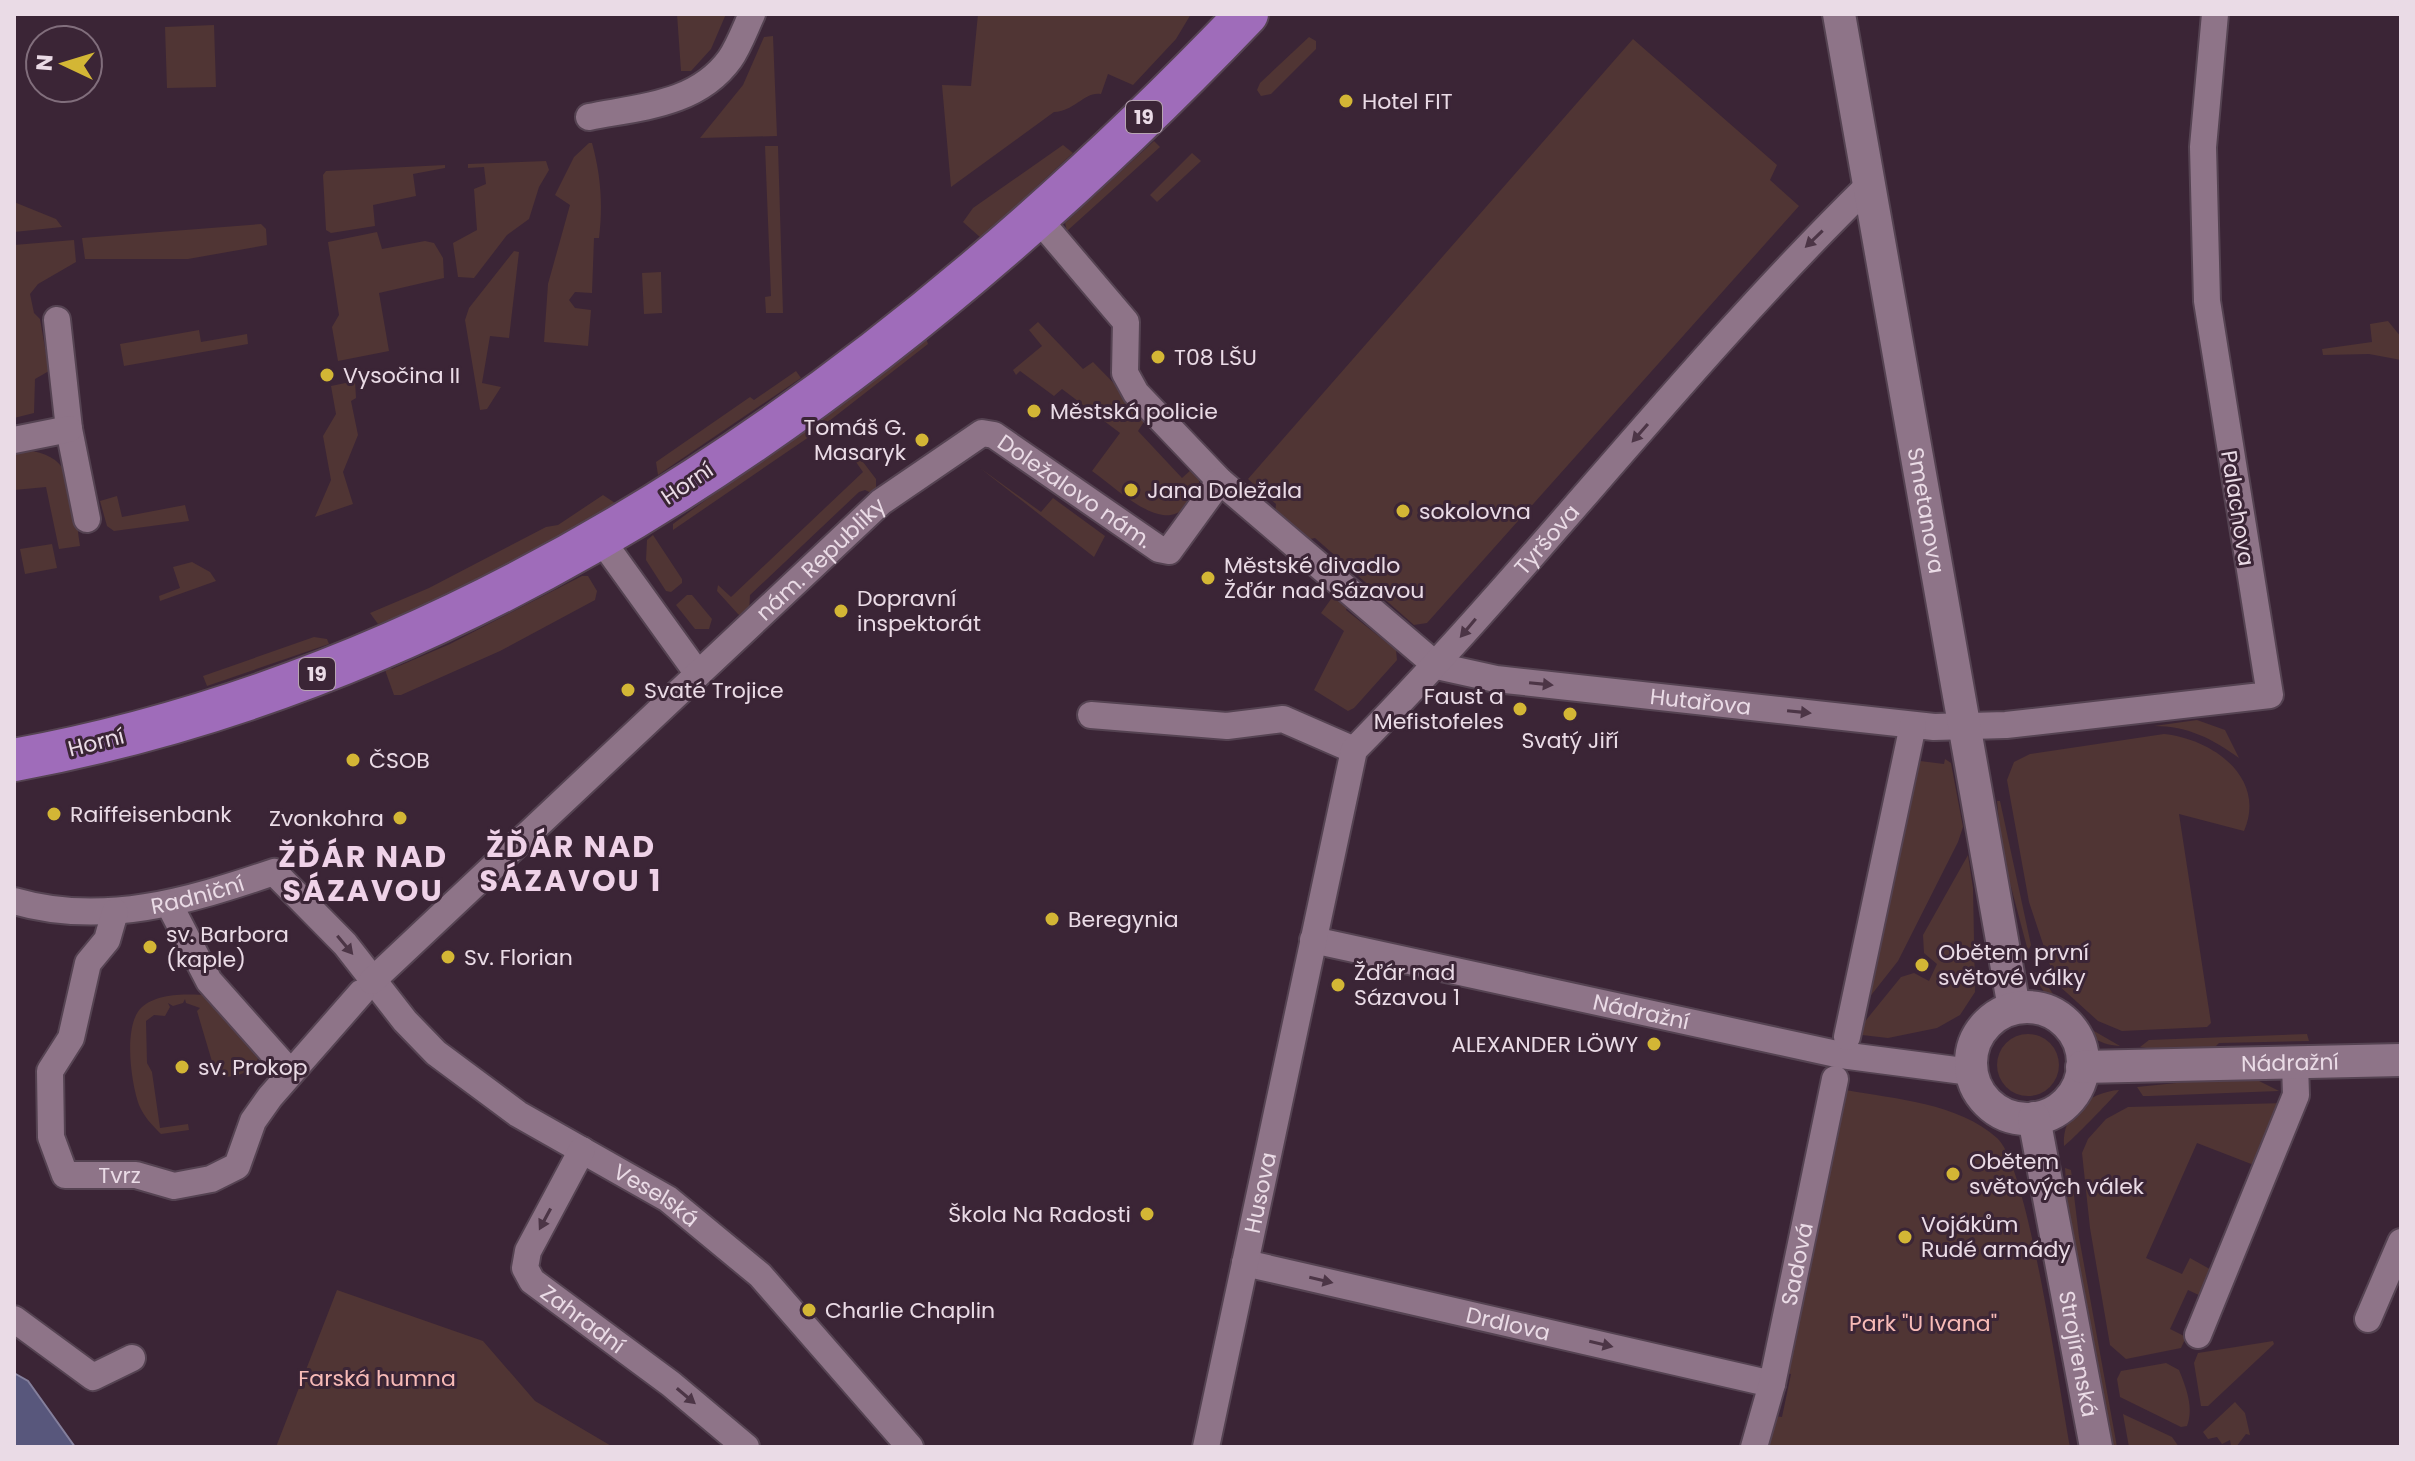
<svg xmlns="http://www.w3.org/2000/svg" width="2415" height="1461" font-family="Poppins,sans-serif">
<rect width="100%" height="100%" fill="#3b2536"/>
<g fill="#503534">
<path d="M677 14H726L711 49 691 71H681Z"/>
<path d="M978 14H1191L1176 39 1133 85 1108 74 1101 94C1085 91 1075 111 1054 112L951 187 942 85 971 86Z"/>
<path d="M214 25 216 87 167 88 165 27Z"/>
<path d="M773 36 777 136 700 138 743 85 764 37Z"/>
<path d="M1309 37 1316 41V49L1271 94 1261 96 1257 90 1260 83Z"/>
<path d="M1633 39 1777 165 1770 180 1799 206 1427 623 1414 625 1315 538 1306 540 1275 514 1276 504 1248 479Z"/>
<path d="M1154 141 1160 147 1067 231 1065 223Z"/>
<path d="M589 143H592C601 176 603 205 599 238H594L592 293 575 292 569 300 575 308 591 310 588 346 544 342 548 284 570 205 555 195 574 157Z"/>
<path d="M1063 145 1073 153 981 238 963 222 973 208Z"/>
<path d="M765 146H778L783 313H766L765 297 771 296Z"/>
<path d="M1192 153 1201 161 1157 202 1150 195Z"/>
<path d="M546 161 549 170 539 187 529 219 507 235 474 278 458 277 453 243 477 230 474 189 486 184 484 167 468 168V164Z"/>
<path d="M445 165V168L413 174 416 196 373 205 375 226 331 233 326 230 323 175 326 171Z"/>
<path d="M14 202 56 219 62 227 14 232Z"/>
<path d="M261 224 266 229 267 245 188 259H85L82 238Z"/>
<path d="M377 232 382 249 425 241 434 243 443 258 444 278 379 293 389 351 338 361 332 327 339 315 328 242Z"/>
<path d="M74 240 76 262 38 284 30 294 34 313 40 319 49 371 35 379 34 413 14 418V245Z"/>
<path d="M514 251 519 252 509 338 490 336 482 383 501 387 487 409 480 410 465 320 469 308Z"/>
<path d="M661 272 662 313 644 314 642 273Z"/>
<path d="M2388 321 2401 337V360L2369 354 2323 355 2322 349 2372 342 2370 324Z"/>
<path d="M1038 322 1083 369 1093 362 1147 417 1138 431 1182 478 1193 468C1211 486 1185 519 1163 515 1138 511 1112 485 1092 471L1120 433 1062 389 1054 396 1020 371 1016 375 1013 370 1042 346 1029 330Z"/>
<path d="M199 330 201 342 247 334 248 344 124 366 120 344Z"/>
<path d="M926 338 928 344 806 439 673 530V524Z"/>
<path d="M796 371 801 378 658 475 656 462 750 397 754 400Z"/>
<path d="M355 381 356 398 351 401 358 435 343 472 353 504 315 517 331 480 323 436 336 414 331 386Z"/>
<path d="M14 450C79 448 72 496 80 546L59 549 46 487 14 490Z"/>
<path d="M860 458 876 479V495L865 490 859 492 750 595 749 613 742 617 738 614 717 591 718 585 731 597 863 472 856 462Z"/>
<path d="M980 468 1041 512 1053 498 1105 536 1094 557Z"/>
<path d="M603 495 615 503C539 551 462 594 378 624L370 613 429 588 546 527 558 525Z"/>
<path d="M117 496 122 517 185 505 189 521 114 531 107 526 100 501Z"/>
<path d="M653 535 682 579V583L671 592 666 591 646 560 647 540Z"/>
<path d="M52 544 57 568 25 574 20 549Z"/>
<path d="M192 562 210 572 216 581 160 601 159 596 180 588 173 567Z"/>
<path d="M582 576H588L597 591 595 600 500 651 401 695H394L384 667 392 669 450 644Z"/>
<path d="M687 595H692L712 619 709 629H695L676 605Z"/>
<path d="M1334 595 1348 605 1346 610 1396 650 1397 660 1354 708 1348 711 1314 690 1344 631 1321 613Z"/>
<path d="M314 637 327 639 329 644 207 686 203 676Z"/>
<path d="M2197 720 2225 730 2239 758C2213 739 2188 726 2154 726Z"/>
<path d="M2164 734C2213 739 2267 778 2244 831L2179 814 2211 1023 2207 1027 2122 1031 2098 1021 2056 983 2029 902 2007 780 2014 762 2030 754Z"/>
<path d="M1919 757 1920 761 1944 764 1945 759 1951 763 1963 827 1958 842 1898 961 1857 1013Z"/>
<path d="M1997 801H2000L2031 945 2028 951 2002 853Z"/>
<path d="M1968 855 1973 888 1975 992 1960 1015 1937 1028 1888 1038 1862 1035 1858 1030 1901 977 1914 973 1929 981 1937 964 1924 953 1923 935Z"/>
<path d="M2033 972 2039 973 2055 997 2094 1031 2120 1046C2095 1044 2090 1035 2073 1018 2052 998 2047 1002 2033 972Z"/>
<path d="M206 995 259 1054C257 1073 230 1080 216 1075L197 1011 200 1008 186 1003 185 999 183 1003 173 1006 168 1003 170 1007 165 1016 154 1015 146 1021 147 1063 152 1072 160 1128 188 1124 189 1130 161 1134C152 1125 144 1117 139 1105 131 1083 123 1026 141 1008 156 993 187 994 206 995Z"/>
<path d="M2307 1034 2309 1041 2219 1043 2211 1051 2172 1052 2140 1047 2149 1040Z"/>
<circle cx="2028" cy="1065" r="31"/>
<path d="M2205 1080 2259 1081 2279 1091 2149 1096H2143L2137 1087Z"/>
<path d="M1846 1090C1895 1099 1958 1103 1997 1138 2028 1165 2060 1394 2070 1447H1763L1774 1416 1782 1417 1791 1374 1784 1373Z"/>
<path d="M2119 1090C2116 1095 2071 1141 2064 1146 2061 1114 2090 1092 2119 1090Z"/>
<path d="M2286 1103 2259 1167 2197 1143 2146 1258 2182 1274 2190 1258 2215 1272 2203 1297 2188 1290 2170 1329 2186 1337 2181 1348 2126 1359 2110 1345 2090 1228 2082 1153 2088 1139 2106 1119 2128 1107Z"/>
<path d="M2065 1168 2071 1170 2079 1237 2117 1447H2108L2070 1237Z"/>
<path d="M337 1290 483 1341 535 1401 613 1447H276Z"/>
<path d="M2273 1341 2274 1344 2208 1406H2201L2194 1363 2198 1353Z"/>
<path d="M2166 1363 2179 1370C2186 1387 2194 1408 2187 1426L2181 1427 2120 1397 2117 1379 2121 1371Z"/>
<path d="M2235 1402 2245 1413 2250 1435 2246 1434 2236 1447 2231 1446 2230 1440 2222 1444 2217 1437 2208 1439 2203 1432Z"/>
<path d="M2123 1414 2172 1437 2179 1447H2129Z"/>
</g>
<path fill="#58577c" stroke="#847f9c" stroke-width="2" d="M14 1373 28 1381 75 1447H14Z"/>
<g fill="none" stroke-linecap="round" stroke-linejoin="round">
<defs>
<g id="minor">
<path d="M589 117C639 107 697 105 730 59 739 46 745 29 752 14"/>
<path id="s1" d="M1036 216 1126 322 1125 373 1136 393 1220 481 1437 666 1496 679 1934 727 2006 725 2270 695 2207 301 2203 147 2215 14"/>
<path d="M57 320 69 429 87 519"/>
<path d="M14 440 69 429"/>
<path d="M600 538 698 674"/>
<path d="M1091 715 1227 726 1283 719 1354 750"/>
<path id="s2" d="M14 901C103 927 189 901 274 872L345 944 405 1021 436 1053 518 1114 668 1199 760 1275 910 1447"/>
<path d="M169 904 209 981 289 1071"/>
<path id="s3" d="M115 912 107 940 88 963 71 1038 50 1071 51 1137 65 1175H136L174 1186 211 1179 237 1166 253 1121 270 1097 361 993"/>
<path id="s4" d="M1313 940 1841 1055 1971 1072"/>
<path id="s5" d="M372 981 881 502 982 433 994 435 1159 549 1169 551 1220 481"/>
<path d="M1847 1037 1913 725"/>
<path id="s6" d="M582 1150 528 1251 525 1268 532 1281 671 1384 746 1447"/>
<path id="s7" d="M1245 1263 1772 1384"/>
<path d="M14 1319 93 1377 132 1358"/>
<path d="M2368 1319 2401 1242"/>
<path d="M2198 1335 2296 1095 2295 1064"/>
<path id="s8" d="M1206 1447 1354 750C1533 568 1687 363 1869 185"/>
<path id="s9" d="M1754 1447 1772 1384 1835 1079"/>
</g>
<g id="tertiary">
<path id="s10" d="M1839 14 2014 1008"/>
<circle cx="2027" cy="1063" r="56"/>
<path id="s11" d="M2082 1067 2401 1060"/>
<path id="s12" d="M2034 1118 2096 1447"/>
</g>
<path id="primary" d="M14 760C499 671 913 363 1247 14"/>
</defs>
<use href="#minor" stroke="#554352" stroke-width="30"/>
<use href="#tertiary" stroke="#554352" stroke-width="36"/>
<use href="#primary" stroke="#554352" stroke-width="46"/>
<use href="#minor" stroke="#8e7488" stroke-width="26"/>
<use href="#tertiary" stroke="#8e7488" stroke-width="32"/>
<use href="#primary" stroke="#9f6cba" stroke-width="42"/>
</g>
<defs><path id="oneway-solid" d="M-6-.8H1V-3.2L6.5 0L1 3.2V.8H-6Z" transform="scale(2)"/></defs>
<g fill="#4c3546">
<use href="#oneway-solid" transform="translate(1814 239) rotate(136)"/>
<use href="#oneway-solid" transform="translate(1640 433) rotate(131)"/>
<use href="#oneway-solid" transform="translate(1468 628) rotate(130)"/>
<use href="#oneway-solid" transform="translate(1541 684) rotate(6)"/>
<use href="#oneway-solid" transform="translate(1799 712) rotate(6)"/>
<use href="#oneway-solid" transform="translate(345 945) rotate(50)"/>
<use href="#oneway-solid" transform="translate(545 1219) rotate(118)"/>
<use href="#oneway-solid" transform="translate(1321 1280) rotate(13)"/>
<use href="#oneway-solid" transform="translate(1601 1344) rotate(13)"/>
<use href="#oneway-solid" transform="translate(686 1396) rotate(40)"/>
</g>
<g fill="#d3b635" stroke="#3b2536" stroke-width="3">
<circle cx="1346" cy="101" r="8"/>
<circle cx="1158" cy="357" r="8"/>
<circle cx="327" cy="375" r="8"/>
<circle cx="1034" cy="411" r="8"/>
<circle cx="922" cy="440" r="8"/>
<circle cx="1131" cy="490" r="8"/>
<circle cx="1403" cy="511" r="8"/>
<circle cx="1208" cy="578" r="8"/>
<circle cx="841" cy="611" r="8"/>
<circle cx="628" cy="690" r="8"/>
<circle cx="1520" cy="709" r="8"/>
<circle cx="1570" cy="714" r="8"/>
<circle cx="353" cy="760" r="8"/>
<circle cx="54" cy="814" r="8"/>
<circle cx="400" cy="818" r="8"/>
<circle cx="1052" cy="919" r="8"/>
<circle cx="150" cy="947" r="8"/>
<circle cx="448" cy="957" r="8"/>
<circle cx="1922" cy="965" r="8"/>
<circle cx="1338" cy="985" r="8"/>
<circle cx="1654" cy="1044" r="8"/>
<circle cx="182" cy="1067" r="8"/>
<circle cx="1953" cy="1174" r="8"/>
<circle cx="1147" cy="1214" r="8"/>
<circle cx="1905" cy="1237" r="8"/>
<circle cx="809" cy="1310" r="8"/>
</g>
<g text-anchor="middle" stroke-width="6" stroke-linejoin="round" paint-order="stroke">
<g fill="#3b2536" stroke="#b6a4b1" stroke-width="2">
<rect x="1126" y="101" width="36" height="32" rx="6"/>
<rect x="299" y="658" width="36" height="32" rx="6"/>
</g>
<g font-size="20" font-weight="bold" fill="#eadbe6">
<text x="1144" y="124">19</text>
<text x="317" y="681">19</text>
</g>
<g font-size="22" fill="#eadbe6" stroke="#3b2536" text-anchor="start">
<text x="1362" y="109">Hotel FIT</text>
<text x="1174" y="365">T08 LŠU</text>
<text x="343" y="383">Vysočina II</text>
<text x="1050" y="419">Městská policie</text>
<text x="906" y="435" text-anchor="end">Tomáš G.<tspan x="906" dy="25">Masaryk</tspan></text>
<text x="1147" y="498">Jana Doležala</text>
<text x="1419" y="519">sokolovna</text>
<text x="1224" y="573">Městské divadlo<tspan x="1224" dy="25">Žďár nad Sázavou</tspan></text>
<text x="857" y="606">Dopravní<tspan x="857" dy="25">inspektorát</tspan></text>
<text x="644" y="698">Svaté Trojice</text>
<text x="1504" y="704" text-anchor="end">Faust a<tspan x="1504" dy="25">Mefistofeles</tspan></text>
<text x="1570" y="748" text-anchor="middle">Svatý Jiří</text>
<text x="369" y="768">ČSOB</text>
<text x="70" y="822">Raiffeisenbank</text>
<text x="384" y="826" text-anchor="end">Zvonkohra</text>
<text x="1068" y="927">Beregynia</text>
<text x="166" y="942">sv. Barbora<tspan x="166" dy="25">(kaple)</tspan></text>
<text x="1938" y="960">Obětem první<tspan x="1938" dy="25">světové války</tspan></text>
<text x="464" y="965">Sv. Florian</text>
<text x="1354" y="980">Žďár nad<tspan x="1354" dy="25">Sázavou 1</tspan></text>
<text x="1638" y="1052" text-anchor="end">ALEXANDER LÖWY</text>
<text x="198" y="1075">sv. Prokop</text>
<text x="1969" y="1169">Obětem<tspan x="1969" dy="25">světových válek</tspan></text>
<text x="1131" y="1222" text-anchor="end">Škola Na Radosti</text>
<text x="1921" y="1232">Vojákům<tspan x="1921" dy="25">Rudé armády</tspan></text>
<text x="825" y="1318">Charlie Chaplin</text>
</g>
<g font-size="22" fill="#eadbe6" stroke="#3b2536">
<text transform="translate(687 483) rotate(-34)" y="8">Horní</text>
<text dy="8" stroke="none"><textPath href="#s5" startOffset="932">Doležalovo nám.</textPath></text>
<text transform="translate(2238 508) rotate(81)" y="8">Palachova</text>
<text dy="8" stroke="none"><textPath href="#s10" startOffset="504">Smetanova</textPath></text>
<text dy="8" stroke="none"><textPath href="#s8" startOffset="998">Tyršova</textPath></text>
<text dy="8" stroke="none"><textPath href="#s5" startOffset="616">nám. Republiky</textPath></text>
<text dy="8" stroke="none"><textPath href="#s1" startOffset="886">Hutařova</textPath></text>
<text transform="translate(96 742) rotate(-14)" y="8">Horní</text>
<text dy="8" stroke="none"><textPath href="#s2" startOffset="186">Radniční</textPath></text>
<text dy="8" stroke="none"><textPath href="#s4" startOffset="336">Nádražní</textPath></text>
<text dy="8" stroke="none"><textPath href="#s11" startOffset="208">Nádražní</textPath></text>
<text dy="8" stroke="none"><textPath href="#s3" startOffset="336">Tvrz</textPath></text>
<text dy="8" stroke="none"><textPath href="#s8" startOffset="260">Husova</textPath></text>
<text dy="8" stroke="none"><textPath href="#s2" startOffset="772">Veselská</textPath></text>
<text dy="8" stroke="none"><textPath href="#s9" startOffset="188">Sadová</textPath></text>
<text dy="8" stroke="none"><textPath href="#s6" startOffset="210">Zahradní</textPath></text>
<text dy="8" stroke="none"><textPath href="#s7" startOffset="270">Drdlova</textPath></text>
<text dy="8" stroke="none"><textPath href="#s12" startOffset="240">Strojírenská</textPath></text>
</g>
<g font-size="22" fill="#f8bbb7" stroke="#3b2536">
<text x="1923" y="1331">Park "U Ivana"</text>
<text x="377" y="1386">Farská humna</text>
</g>
<g font-size="30" font-weight="bold" letter-spacing="2" fill="#efd2e8" stroke="#3b2536">
<text x="571" y="857">ŽĎÁR NAD<tspan x="571" dy="34">SÁZAVOU 1</tspan></text>
<text x="363" y="867">ŽĎÁR NAD<tspan x="363" dy="34">SÁZAVOU</tspan></text>
</g>
</g>
<rect width="2415" height="1461" fill="none" stroke="#eadbe6" stroke-width="32"/>
<g transform="translate(64 64) rotate(274)"><circle r="38" fill="#3b2536" stroke="#816e7c" stroke-width="2"/>
<path d="M0-6L14 30L0 20L-14 30Z" fill="#d3b635"/>
<text y="-12" font-size="22" font-weight="bold" text-anchor="middle" fill="#eadbe6">N</text>
</g>
</svg>
